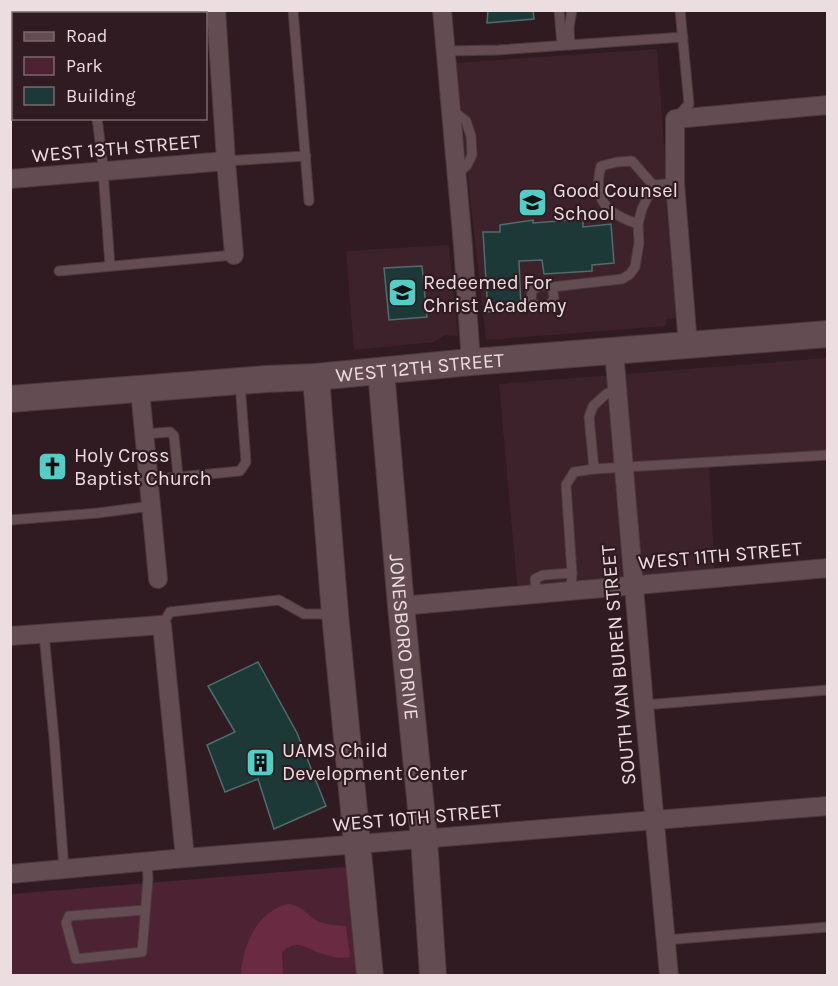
<svg xmlns="http://www.w3.org/2000/svg" width="838" height="986" font-family="Karla,sans-serif">
<rect width="100%" height="100%" fill="#301b22"/>
<g fill="#3d212b">
<path d="M657 49 677 318 666 319V326L486 340 455 63Z"/>
<path d="M449 245 458 336 445 335 434 342 354 350 346 251Z"/>
<path d="M827 358V455L709 463 715 578 518 595 499 384Z"/>
</g>
<path fill="#4d2232" d="M345 867 350 879 361 975 11 976V894Z"/>
<path fill="#692a42" d="M288 904C303 906 306 914 317 921 326 925 337 925 346 926L350 957C341 959 329 957 320 953 313 951 305 945 297 945 292 945 287 948 283 951L282 955 283 975H241C242 946 257 911 288 904Z"/>
<g fill="#1d3937" stroke="#506d6b" stroke-width="1.5">
<path d="M488 10H533L534 19 487 23Z"/>
<path d="M583 219V227L611 224 614 263 592 265V271L544 274 542 260 519 261 521 308 488 312 483 232H500V225L533 220V223Z"/>
<path d="M422 266 427 317 389 320 384 268Z"/>
<path d="M258 662 297 733 326 806 274 829 258 779 225 792 207 745 235 732 208 686Z"/>
</g>
<g fill="none" stroke-linecap="round" stroke-linejoin="round">
<defs>
<g id="lane">
<path d="M293 10 309 201"/>
<path d="M559 10 562 45"/>
<path d="M570 45 569 27 572 10"/>
<path d="M446 51 498 50 683 37"/>
<path d="M451 109 466 121 471 136 472 155 467 165 457 175"/>
<path d="M677 117 689 104 680 10"/>
<path d="M97 118 102 157 110 266"/>
<path d="M226 161 306 156"/>
<path d="M638 224C607 214 592 200 601 166L617 162 632 161 653 185 675 183"/>
<path d="M59 271 234 255"/>
<path d="M552 287 554 298 549 306 539 307 531 302 532 290 542 285 552 287 622 279 630 274 635 267 639 243 638 224 642 209 653 185"/>
<path d="M144 434 170 432 174 436 178 476"/>
<path d="M594 469 589 417 593 406 605 395 617 388"/>
<path d="M149 480 240 471 246 462 240 384"/>
<path d="M10 520 98 513 151 506"/>
<path d="M571 591 572 573 566 485 574 472 594 469 828 455"/>
<path d="M536 594 535 579 543 575 572 573"/>
<path d="M162 625 170 612 279 600 304 614H334"/>
<path d="M44 634 54 738 64 869"/>
<path d="M644 705 828 690"/>
<path d="M145 910 69 916 66 923 76 959 142 952 148 879 147 861"/>
<path d="M665 940 828 927"/>
</g>
<g id="street">
<path d="M216 10 226 161 234 255"/>
<path d="M442 10 463 246 471 362"/>
<path d="M10 179 226 161"/>
<path d="M688 345 675 183V119L828 105"/>
<path d="M614 351 644 705 669 976"/>
<path d="M140 390 158 579"/>
<path d="M401 606 828 568"/>
<path d="M10 636 162 625 185 858"/>
<path d="M10 874 185 858 828 806"/>
</g>
<g id="secondary">
<path id="s1" d="M381 371 401 606 424 839 433 976"/>
<path d="M316 377 335 614 370 976"/>
<path id="s2" d="M10 399 266 379 316 377 471 362 828 334"/>
</g>
</defs>
<use href="#lane" stroke="#4a3a3f" stroke-width="11"/>
<use href="#street" stroke="#4a3a3f" stroke-width="20"/>
<use href="#secondary" stroke="#4a3a3f" stroke-width="28"/>
<use href="#lane" stroke="#644c53" stroke-width="9"/>
<use href="#street" stroke="#644c53" stroke-width="18"/>
<use href="#secondary" stroke="#644c53" stroke-width="26"/>
</g>
<defs>
<symbol id="school-square" viewBox="-11 -11 22 22"><rect x="-9" y="-9" width="18" height="18" rx="4" fill="#54cdc7" stroke="#301b22"/><path d="M0-5L7-2L0 1L-7-2ZM-4 1L0 2.5L4 1V4Q0 6-4 4Z" fill="#111"/></symbol>
<symbol id="church-square" viewBox="-11 -11 22 22"><rect x="-9" y="-9" width="18" height="18" rx="4" fill="#54cdc7" stroke="#301b22"/><path d="M-1.2-6h2.4v3.5h3.3v2.4h-3.3V6h-2.4V-.1h-3.3v-2.4h3.3Z" fill="#111"/></symbol>
<symbol id="building-square" viewBox="-11 -11 22 22"><rect x="-9" y="-9" width="18" height="18" rx="4" fill="#54cdc7" stroke="#301b22"/><path d="M-4-6H4V6H1V3H-1V6H-4ZM-2.5-4.3h1.7v1.8h-1.7ZM.8-4.3h1.7v1.8H.8ZM-2.5-1h1.7V.8h-1.7ZM.8-1h1.7V.8H.8Z" fill="#111"/></symbol>
</defs>
<g fill-rule="evenodd">
<use href="#school-square" x="516" y="186" width="33" height="33"/>
<use href="#school-square" x="386" y="276" width="33" height="33"/>
<use href="#church-square" x="36" y="450" width="33" height="33"/>
<use href="#building-square" x="244" y="746" width="33" height="33"/>
</g>
<g text-anchor="middle" stroke-width="4.5" stroke-linejoin="round" paint-order="stroke">
<g font-size="20" fill="#ecdde1" stroke="#301b22">
<text transform="translate(116 148) rotate(-5)" y="7">WEST 13TH STREET</text>
<text dy="7" stroke="none"><textPath href="#s2" startOffset="411">WEST 12TH STREET</textPath></text>
<text transform="translate(720 555) rotate(-5)" y="7">WEST 11TH STREET</text>
<text dy="7" stroke="none"><textPath href="#s1" startOffset="267">JONESBORO DRIVE</textPath></text>
<text transform="translate(618 665) rotate(-95)" y="7">SOUTH VAN BUREN STREET</text>
<text transform="translate(417 817) rotate(-5)" y="7">WEST 10TH STREET</text>
</g>
<g font-size="20" fill="#ecdde1" stroke="#301b22" text-anchor="start">
<text x="553" y="197">Good Counsel<tspan x="553" dy="23">School</tspan></text>
<text x="423" y="289">Redeemed For<tspan x="423" dy="23">Christ Academy</tspan></text>
<text x="74" y="462">Holy Cross<tspan x="74" dy="23">Baptist Church</tspan></text>
<text x="282" y="757">UAMS Child<tspan x="282" dy="23">Development Center</tspan></text>
</g>
</g>
<rect width="838" height="986" fill="none" stroke="#ecdde1" stroke-width="24"/>
<rect x="12" y="12" width="195" height="108" fill="#301b22" stroke="#7b696e" stroke-width="1.5"/>
<rect x="24" y="32" width="30" height="9" fill="#644c53" stroke="#7b696e" stroke-width="1.5"/>
<text x="66" y="42" font-size="18" fill="#ecdde1">Road</text>
<rect x="24" y="57" width="30" height="18" fill="#4d2232" stroke="#7b696e" stroke-width="1.5"/>
<text x="66" y="72" font-size="18" fill="#ecdde1">Park</text>
<rect x="24" y="87" width="30" height="18" fill="#1d3937" stroke="#7b696e" stroke-width="1.5"/>
<text x="66" y="102" font-size="18" fill="#ecdde1">Building</text>
</svg>
